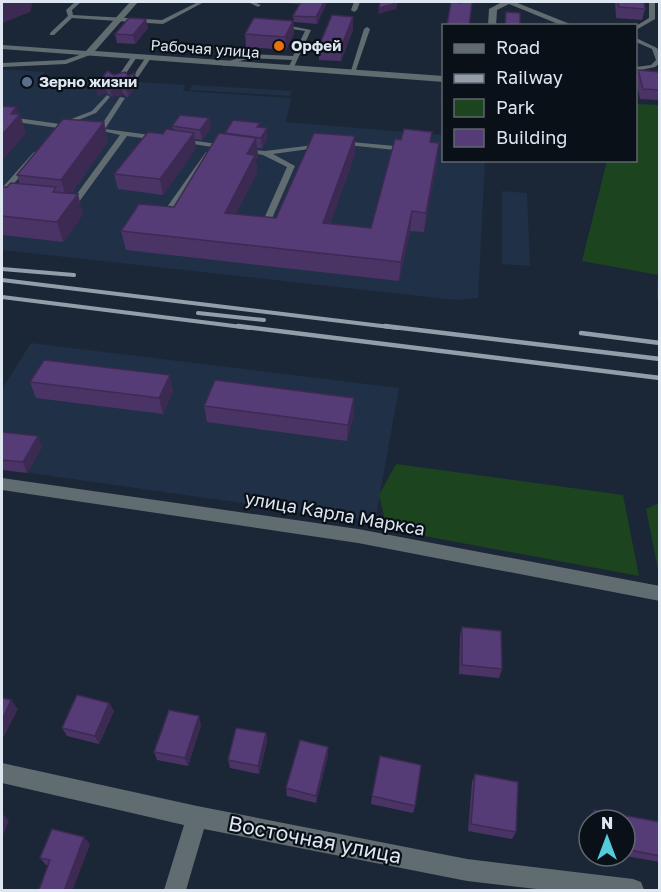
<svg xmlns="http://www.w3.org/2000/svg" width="661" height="892" font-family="'Golos Text',sans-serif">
<rect width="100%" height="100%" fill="#1b2737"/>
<g fill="#203046">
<path d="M2 69 45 72 41 77 110 78V80L185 85 183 91 291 98 286 122 443 135 444 160 485 161 478 298 456 300 2 250Z"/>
<path d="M192 85 292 91 290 96 190 90Z"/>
<path d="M502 191 527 193 530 266 502 264Z"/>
<path d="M31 343 399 388 375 522 2 469V389Z"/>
</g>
<g fill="#1b441f">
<path d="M636 104 659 105V299L657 298 658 275 582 261 607 161 636 160Z"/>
<path d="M396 464 623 495 639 576 387 529 379 495Z"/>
<path d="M659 503V575L646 509Z"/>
</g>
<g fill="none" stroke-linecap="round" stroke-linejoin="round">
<g fill="#616c71" fill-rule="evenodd">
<path d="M75 2H81L72 10 73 15 162 20 198 2H204L163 24 72 18 54 35H50V33L68 16 66 10Z"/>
<path d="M248 2H254L261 5 258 7Z"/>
<path d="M354 2H360L357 10 354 12 351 10Z"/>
<path d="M649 2H655V19L636 30V26L649 18Z"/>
<path d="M280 24 311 30 293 69 288 68 292 60 250 58 224 66 221 64 250 54 293 56 305 31 278 27 277 26Z"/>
<path d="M367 27 370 29 355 73 350 74 364 29Z"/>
<path d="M636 38 657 48 660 54V63L655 67 636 71V67L651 65 656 60 652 49 636 42Z"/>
<path d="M88 52 90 53V55L66 64 2 67V63L65 60Z"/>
<path d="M132 56 137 57 120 82H116L115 81Z"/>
<path d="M146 57 151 58 134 83H130L129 82Z"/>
<path d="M107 95 110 97 96 113 58 128 2 120V116L60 124 61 123 92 111Z"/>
<path d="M120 97 125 98 105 129 158 136 161 138 158 140 127 136 76 206H65V202H71L120 135 98 130Z"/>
<path d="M183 139 224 145 227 147 224 149 181 142V140Z"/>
<path d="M340 141 395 146 398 148 395 150 338 144 337 143Z"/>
<path d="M322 144 324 145V147L273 154 295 166 270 223 266 225H263L262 223 287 167 263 155 243 151V149L265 151Z"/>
<path d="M34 152 40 153 5 194H2V188Z"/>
<path d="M206 152 212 153 174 209H168L167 207Z"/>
</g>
<g fill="#616c71" fill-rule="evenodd">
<path d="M130 2H138L95 51 444 76V82L2 49V45L86 51Z"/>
<path d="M502 2H515L575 26H563L509 4 497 10 496 26H488L489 9Z"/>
<path d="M2 478 358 529 660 586V601L358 543 2 490Z"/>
<path d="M2 763 197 806 467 859 633 879 641 882 644 890H545L467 881 204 829 186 890H164L184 825 2 783Z"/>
</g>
<g stroke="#949daa" stroke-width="4">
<path d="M2 269 74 275"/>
<path d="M2 280 398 328"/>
<path d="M2 297 250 328"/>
<path d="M198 313 264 320"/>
</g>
<g stroke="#949daa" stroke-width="4.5">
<path d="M238 326 660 378"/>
<path d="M385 326 660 359"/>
<path d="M581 333 660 343"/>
</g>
</g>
<g fill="#493465">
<path d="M272 2H327L317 24 294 22 293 16 300 4Z"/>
<path d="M615 2H644L645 9 642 20 616 18Z"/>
<path d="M293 21 294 33 286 50 246 47 245 34Z"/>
<path d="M148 28 135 44 117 43 115 34Z"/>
<path d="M353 30 341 61 319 60V46Z"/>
<path d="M638 70 660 72V100L640 99 636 80Z"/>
<path d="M114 75 128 76 137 82 128 98 123 94 112 97 107 93 98 96 96 87Z"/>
<path d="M444 85V100H441Z"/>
<path d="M209 118 211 128 202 140 195 139 196 148 163 195 118 189 114 174 163 134 173 130 172 126Z"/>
<path d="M104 122 108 141 71 194 83 214 63 242 2 235V187H7L20 184 17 175Z"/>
<path d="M260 128H267V138L262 148H257L258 156 256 160 257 173 236 214 276 218 355 154 330 224 371 228 431 142 437 161 424 232 410 231 399 281 126 250 121 231 174 207 225 134Z"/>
<path d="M30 382 173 391 163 414 36 398Z"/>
<path d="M204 406 354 414 347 441 207 422Z"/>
<path d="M2 432 42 447 27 473 2 470Z"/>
<path d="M462 627 502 669 499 678 459 674 460 636Z"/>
<path d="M109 703 114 711 99 744 67 736 62 728Z"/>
<path d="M201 725 188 766 157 760 154 752Z"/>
<path d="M266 733 267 742 259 774 230 768 228 760Z"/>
<path d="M328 747V755L316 803 287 796 286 788Z"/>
<path d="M475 774 516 832 512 839 468 831 472 782Z"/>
<path d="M372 796 415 806 413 813 371 804Z"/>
<path d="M594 810 660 822V862L625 856V820H590V816Z"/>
<path d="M90 844 72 891 39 890 49 865H46L40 858Z"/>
</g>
<g fill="#3c2a53">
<path d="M5 2H33L30 12 2 23V3Z"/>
<path d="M324 2H327L317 24 316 17Z"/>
<path d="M398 2 396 9 378 14 379 8Z"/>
<path d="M353 17V30L341 61V47Z"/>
<path d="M146 19 148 28 135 44 133 35Z"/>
<path d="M293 21 294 33 286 50 285 37Z"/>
<path d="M135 73 137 82 128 98 127 89Z"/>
<path d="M105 83 107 93 98 96 96 87Z"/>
<path d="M121 84 123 94 112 97 110 88Z"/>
<path d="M16 107 19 116 20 114 26 133 2 161V135L11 114Z"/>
<path d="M209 118 211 128 202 140 200 130Z"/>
<path d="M104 122 108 141 67 199 61 180Z"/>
<path d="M267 128V138L262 148 261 138Z"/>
<path d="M194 133 196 148 163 195 160 179Z"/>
<path d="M355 136V154L323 243V223Z"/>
<path d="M256 138 258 156 256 160 257 173 227 232 225 213 247 154Z"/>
<path d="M439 143 437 161 424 232 426 213Z"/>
<path d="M78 194 83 214 63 242 57 222Z"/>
<path d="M412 211 410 231 399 281 401 262Z"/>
<path d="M170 375 173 391 163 414 159 398Z"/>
<path d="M354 398V414L347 441 348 425Z"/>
<path d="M38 436 42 447 27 473 23 462Z"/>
<path d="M11 700 18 709 3 738 2 736V720Z"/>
<path d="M109 703 114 711 99 744 95 736Z"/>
<path d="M199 716 201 725 188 766 185 758Z"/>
<path d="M266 733 267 742 259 774 258 766Z"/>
<path d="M328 747V755L316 803V796Z"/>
<path d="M2 813 9 821 2 837Z"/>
<path d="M84 837 90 844 72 891H64Z"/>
</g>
<g fill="#553c76" stroke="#3c2a53" stroke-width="1.5">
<path d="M301 2H324L316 17 293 16Z"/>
<path d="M380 2H397V3L379 8Z"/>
<path d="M451 2 461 3V2H472L469 26H447Z"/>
<path d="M618 2H644L645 9 619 7Z"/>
<path d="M506 12 520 13V26H505Z"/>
<path d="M332 15 353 17 341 47 319 46Z"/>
<path d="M129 18 146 19 133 35 115 34Z"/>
<path d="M254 18 293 21 285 37 245 34Z"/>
<path d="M638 70 660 72V90L643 89Z"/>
<path d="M107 71 114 75 125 72 128 76 135 73 127 89 121 84 110 88 105 83 96 87Z"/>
<path d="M2 106 16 107 11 114H20L2 135Z"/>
<path d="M180 115 209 118 200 130 172 126Z"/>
<path d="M63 119 104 122 61 180 17 175Z"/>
<path d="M233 120 260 123 257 127 267 128 261 138 225 133Z"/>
<path d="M166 129 194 133 160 179 114 174 148 132 163 134Z"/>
<path d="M404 129 432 132 430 142 439 143 426 213 412 211 401 262 121 231 139 204 174 207 219 133 256 138 247 154 255 155 225 213 276 218 314 133 355 136 323 223 371 228 395 139 401 140Z"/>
<path d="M11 183 56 187 53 192 78 194 57 222 2 216V187H7Z"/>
<path d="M44 360 170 375 159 398 30 382Z"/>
<path d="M215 380 354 398 348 425 204 406Z"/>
<path d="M2 432 38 436 23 462 2 460Z"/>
<path d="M462 627 501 631 502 669 462 665Z"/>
<path d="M77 695 109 703 95 736 62 728Z"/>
<path d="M2 698 11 700 2 720Z"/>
<path d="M169 710 199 716 185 758 154 752Z"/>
<path d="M236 728 266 733 258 766 228 760Z"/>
<path d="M300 740 328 747 316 796 286 788Z"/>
<path d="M380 756 421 765 415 806 372 796Z"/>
<path d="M475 774 518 782 516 832 471 824Z"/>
<path d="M594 810 660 822V856L625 849V820H595Z"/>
<path d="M52 829 84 837 64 891 39 890 50 860 40 858Z"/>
</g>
<circle fill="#e8710a" stroke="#0a1017" stroke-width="2" cx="279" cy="46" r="6"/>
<circle fill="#5c6f8a" stroke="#0a1017" stroke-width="2" cx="27" cy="82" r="6"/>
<g text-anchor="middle" stroke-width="4.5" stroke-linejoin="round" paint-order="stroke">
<g font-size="15" font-weight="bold" fill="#dee6f1" stroke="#0a1017" text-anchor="start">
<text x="291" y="51">Орфей</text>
<text x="39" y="87">Зерно жизни</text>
</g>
<g font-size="15" fill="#dee6f1" stroke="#0a1017">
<text transform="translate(205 49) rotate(4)" y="5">Рабочая улица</text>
</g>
<g font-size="18" fill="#dee6f1" stroke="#0a1017">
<text transform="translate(335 514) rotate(10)" y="6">улица Карла Маркса</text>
</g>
<g font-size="21" fill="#dee6f1" stroke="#0a1017">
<text transform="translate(315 840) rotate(11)" y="7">Восточная улица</text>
</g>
</g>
<rect width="661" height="892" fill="none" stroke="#dee6f1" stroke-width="6"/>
<rect x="442" y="24" width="195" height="138" fill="#0a1017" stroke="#5f666e" stroke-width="1.5"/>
<rect x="454" y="44" width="30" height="9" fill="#616c71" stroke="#5f666e" stroke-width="1.5"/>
<text x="496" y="54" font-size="18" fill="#dee6f1">Road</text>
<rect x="454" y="74" width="30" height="9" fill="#949daa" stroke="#5f666e" stroke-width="1.5"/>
<text x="496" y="84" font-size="18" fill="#dee6f1">Railway</text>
<rect x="454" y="99" width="30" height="18" fill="#1b441f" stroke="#5f666e" stroke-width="1.5"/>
<text x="496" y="114" font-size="18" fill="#dee6f1">Park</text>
<rect x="454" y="129" width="30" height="18" fill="#553c76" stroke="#5f666e" stroke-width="1.5"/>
<text x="496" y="144" font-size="18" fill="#dee6f1">Building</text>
<g transform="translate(607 838)"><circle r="28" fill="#0a1017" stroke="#5f666e" stroke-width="1.5"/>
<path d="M0-4.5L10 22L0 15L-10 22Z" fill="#54cadd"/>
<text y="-9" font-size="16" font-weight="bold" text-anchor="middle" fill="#dee6f1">N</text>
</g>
</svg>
